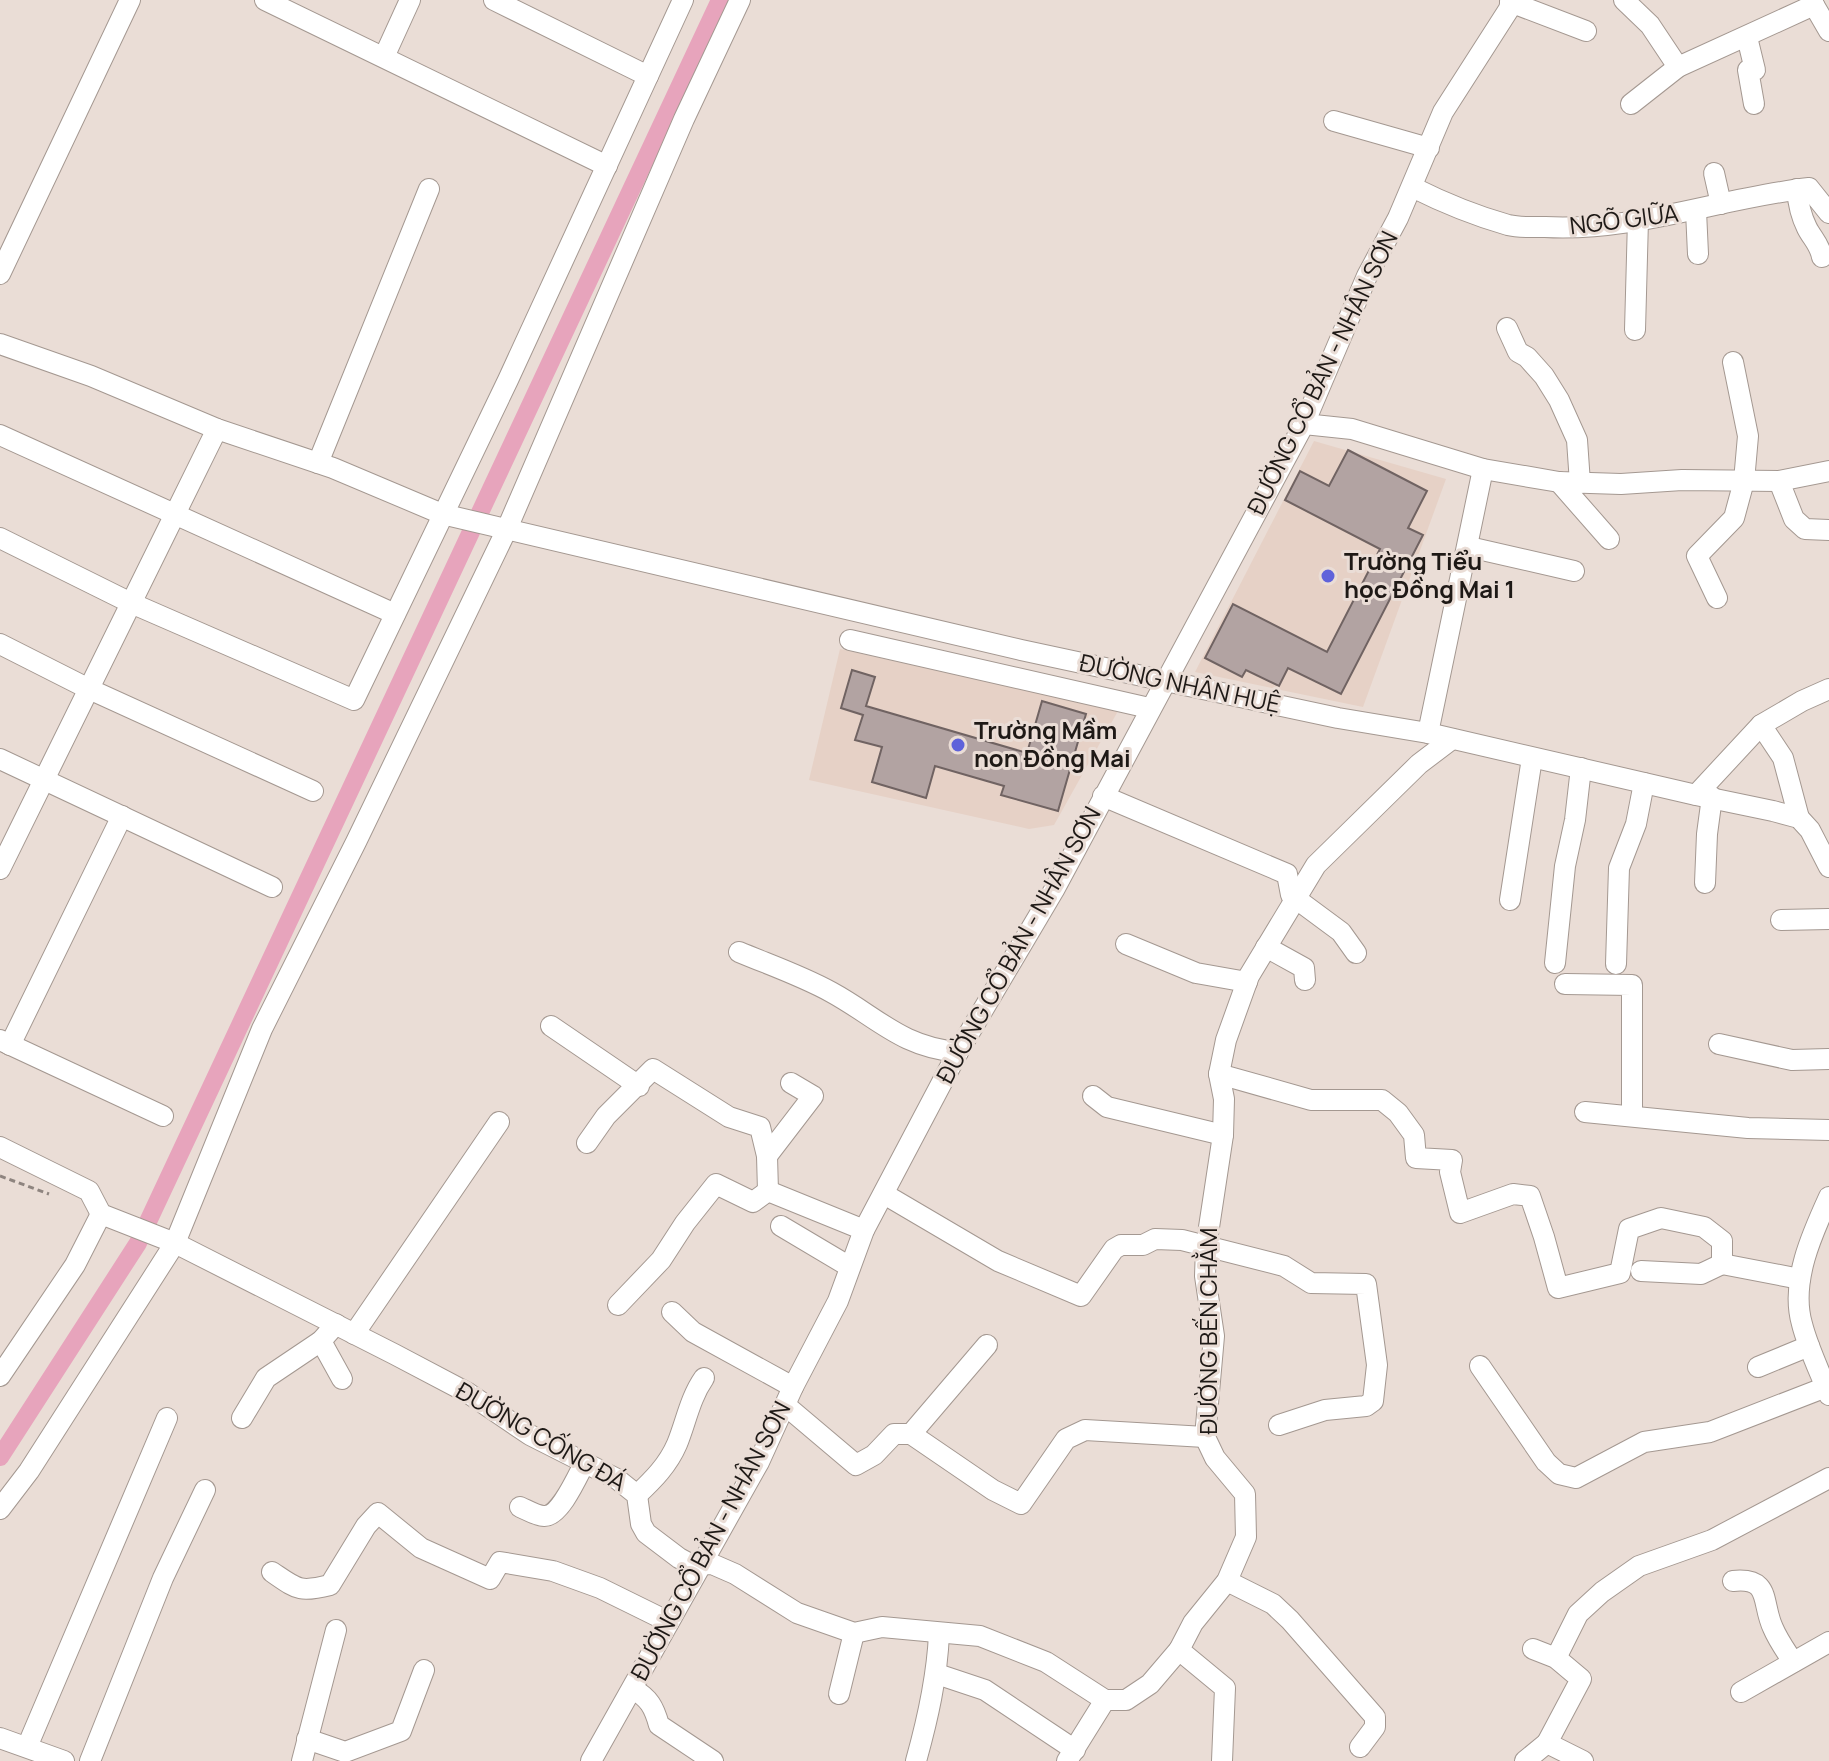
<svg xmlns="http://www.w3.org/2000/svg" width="1829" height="1761" font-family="Manrope,sans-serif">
<rect width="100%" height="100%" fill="#eaddd6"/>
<g fill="#e6d1c6">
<path d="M1314 441 1446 479 1363 707 1195 672Z"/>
<path d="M840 649 1118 711 1054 825 1029 829 809 780Z"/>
</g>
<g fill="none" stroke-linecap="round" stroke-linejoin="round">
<path stroke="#e7a4bc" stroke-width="18" d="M0 1457 138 1243 720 0"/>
</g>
<g fill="#b2a3a2" stroke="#706362" stroke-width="2">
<path d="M1348 450 1427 491 1408 528 1423 535 1341 694 1288 668 1279 686 1246 670 1242 677 1205 658 1233 604 1327 652 1380 549 1285 500 1300 471 1329 486Z"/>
<path d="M852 670 875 677 866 706 1027 753 1042 701 1086 714 1058 811 1001 795 1004 786 935 766 926 798 872 782 882 747 855 740 863 715 841 708Z"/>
</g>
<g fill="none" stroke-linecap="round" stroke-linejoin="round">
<defs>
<g id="minor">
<path d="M265 0 607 166"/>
<path d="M494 0 648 76"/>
<path d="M1624 0 1650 25 1678 67"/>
<path d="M1811 0 1829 31"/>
<path d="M1510 2 1586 31"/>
<path d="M1747 37 1755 70H1748L1754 104"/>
<path d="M384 57 410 0"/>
<path d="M1631 104 1678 67 1814 5"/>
<path d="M1334 121 1429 148"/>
<path d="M1714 173 1721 204"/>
<path d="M1412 187C1442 202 1476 216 1508 225 1520 228 1533 227 1545 227 1635 232 1720 198 1809 188L1829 213"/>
<path d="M1797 189C1798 203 1801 216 1807 228 1812 238 1820 245 1822 257"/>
<path d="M1696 211 1698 254"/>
<path d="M0 274 130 0"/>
<path d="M1507 328 1518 352 1527 357 1544 376 1559 400 1577 440 1580 483"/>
<path d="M1635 330 1638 220"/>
<path d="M0 344 91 376 217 429 333 468 442 514 1021 650 1338 718 1428 733 1696 795 1773 811 1799 818 1810 830 1829 867"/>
<path d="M1304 424 1352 429 1483 469 1559 482 1621 484 1682 480 1779 481 1829 471"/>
<path d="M0 435 395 614"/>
<path d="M318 463 429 189"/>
<path d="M1779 481 1794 519 1805 529 1829 530"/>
<path d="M1559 482 1609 539"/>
<path d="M0 538 131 603 354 700 508 380 683 0"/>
<path d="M1469 547 1574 571"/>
<path d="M1717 598 1697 556 1734 518 1744 481 1748 436 1733 362"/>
<path d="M850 640 1149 708"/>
<path d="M0 644 89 689 313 791"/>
<path d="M1761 725 1783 758 1799 818"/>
<path d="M1428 733 1483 469"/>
<path d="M0 759 272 887"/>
<path d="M1696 795 1761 725 1802 701 1829 689"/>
<path d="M1103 796 1287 874 1291 895 1341 932 1356 953"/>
<path d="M0 869 217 429"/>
<path d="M1705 883 1707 834 1712 797"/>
<path d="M1510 900 1532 758"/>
<path d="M1781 920 1829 919"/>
<path d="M1126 944 1196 973 1247 982"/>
<path d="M1266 947 1304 968 1305 980"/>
<path d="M739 952C770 965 802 976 831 992 877 1017 901 1047 958 1052"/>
<path d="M1555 963 1565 866 1575 820 1581 768"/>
<path d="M1616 964 1619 868 1636 824 1644 783"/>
<path d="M1565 984 1632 985V1116"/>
<path d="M551 1026 639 1086"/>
<path d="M0 1040 163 1116"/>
<path d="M1719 1044 1792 1060 1829 1059"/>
<path d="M10 1045 122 816"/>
<path d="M1219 1074 1311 1100H1382L1398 1113 1414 1135 1416 1158 1452 1160 1450 1172 1460 1213 1513 1194 1530 1196 1544 1237 1558 1288 1620 1273 1629 1229 1661 1218 1704 1227 1722 1241V1264"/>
<path d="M1093 1096 1107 1107 1223 1135"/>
<path d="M1585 1112 1748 1128 1829 1130"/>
<path d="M587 1143 606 1116 653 1069 729 1117 760 1127 767 1156 768 1191"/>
<path d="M0 1147 89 1191 101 1214 175 1243 394 1354 468 1393 530 1435 617 1479 637 1495 641 1524 646 1533 679 1558 692 1565 712 1564 735 1574 797 1613 854 1633 882 1627 980 1636 1046 1662 1105 1700H1126L1150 1684 1179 1650"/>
<path d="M767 1156 813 1096 791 1083"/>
<path d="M768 1191 864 1230"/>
<path d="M884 1194 998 1261 1081 1296 1114 1249 1121 1245H1143L1155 1239 1182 1240 1284 1266 1311 1283 1366 1284 1377 1365 1373 1401 1366 1406 1325 1410 1279 1425"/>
<path d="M1829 1197C1812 1234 1790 1282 1802 1324 1808 1348 1820 1372 1829 1395"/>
<path d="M781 1226 850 1267"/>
<path d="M1722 1264 1800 1279"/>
<path d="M1641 1271 1701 1274 1722 1264"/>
<path d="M618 1305 661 1260 685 1223 716 1184 753 1202 768 1191"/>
<path d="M672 1312 693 1332 793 1387"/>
<path d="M354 1334 499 1122"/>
<path d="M321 1341 342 1379"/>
<path d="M1480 1366 1546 1462 1559 1474 1576 1478 1644 1442 1710 1432 1826 1387"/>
<path d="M1758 1367 1809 1346"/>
<path d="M0 1376 75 1265 101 1214"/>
<path d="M785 1405 856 1465 874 1455 894 1434H911L987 1345"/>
<path d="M242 1418 266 1378 321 1341 336 1324"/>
<path d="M911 1434 993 1490 1021 1504 1066 1439 1085 1430 1205 1437"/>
<path d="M637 1495C653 1480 668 1465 677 1444 686 1422 690 1398 704 1378"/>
<path d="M520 1507C527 1510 537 1516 544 1516 560 1517 578 1475 585 1462"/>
<path d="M0 1509 29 1471 175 1243 262 1029 356 842 506 531 684 119 740 0"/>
<path d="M272 1572C297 1589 299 1593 330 1585L366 1526 378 1513 421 1548 490 1579 500 1562 553 1571 600 1588 669 1622"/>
<path d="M1227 1581 1273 1604 1290 1620 1375 1717V1727L1360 1747"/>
<path d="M1733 1581C1772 1577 1761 1603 1773 1628 1778 1640 1786 1651 1793 1662"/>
<path d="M1533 1649 1556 1658 1581 1679 1547 1743 1583 1761"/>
<path d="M1556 1658 1578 1614 1602 1592 1639 1566 1712 1540 1829 1478"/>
<path d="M937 1674 985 1690 1075 1750"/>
<path d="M633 1689C649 1698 654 1707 659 1725L713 1761"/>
<path d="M1741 1692 1829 1642"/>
<path d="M839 1694 854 1633"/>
<path d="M0 1738 64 1761"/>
<path d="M307 1739 345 1752 401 1731 424 1670"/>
<path d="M27 1747 167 1418"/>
<path d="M90 1761 163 1578 205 1490"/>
<path d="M302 1761 336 1630"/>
<path d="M591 1761 759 1462 793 1387 838 1301 864 1230 958 1052 1054 890 1304 424 1367 276 1398 218 1443 112 1509 9 1511 0"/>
<path d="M916 1761C928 1718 937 1678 939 1634"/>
<path d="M1067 1761 1105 1700"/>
<path d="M1222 1761 1225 1688 1179 1650 1193 1623 1227 1581 1246 1537 1245 1494 1215 1458 1205 1437 1214 1336 1205 1276 1206 1247 1223 1135 1224 1099 1219 1074 1226 1040 1249 976 1316 865 1419 764 1452 739"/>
<path d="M1525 1761 1547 1743"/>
</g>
</defs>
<use href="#minor" stroke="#a49891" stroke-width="22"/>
<path stroke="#8e847f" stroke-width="3" stroke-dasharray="6 4" stroke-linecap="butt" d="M0 1176 49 1194"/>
<use href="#minor" stroke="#fff" stroke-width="20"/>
</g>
<g fill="#5f62da" stroke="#eaddd6" stroke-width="3">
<circle cx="1328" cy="576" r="8"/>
<circle cx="958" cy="745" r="8"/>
</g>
<g text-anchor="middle" stroke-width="6" stroke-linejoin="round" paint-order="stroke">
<g font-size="24" fill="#1e1916" stroke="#eaddd6">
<text transform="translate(1624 220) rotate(-7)" y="8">NGÕ GIỮA</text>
<text transform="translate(1323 373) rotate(-64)" y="8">ĐƯỜNG CỔ BẢN - NHÂN SƠN</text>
<text transform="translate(1180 684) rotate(12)" y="8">ĐƯỜNG NHÂN HUỆ</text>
<text transform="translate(1019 945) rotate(-61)" y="8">ĐƯỜNG CỔ BẢN - NHÂN SƠN</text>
<text transform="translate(1209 1331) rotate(-90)" y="8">ĐƯỜNG BẾN CHẰM</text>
<text transform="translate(541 1437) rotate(30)" y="8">ĐƯỜNG CỐNG ĐÁ</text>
<text transform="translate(711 1541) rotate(-62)" y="8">ĐƯỜNG CỔ BẢN - NHÂN SƠN</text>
</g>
<g font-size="24" font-weight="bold" fill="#1e1916" stroke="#eaddd6" text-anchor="start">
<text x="1344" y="570">Trường Tiểu<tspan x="1344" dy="28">học Đồng Mai 1</tspan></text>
<text x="974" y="739">Trường Mầm<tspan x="974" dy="28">non Đồng Mai</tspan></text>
</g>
</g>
</svg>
